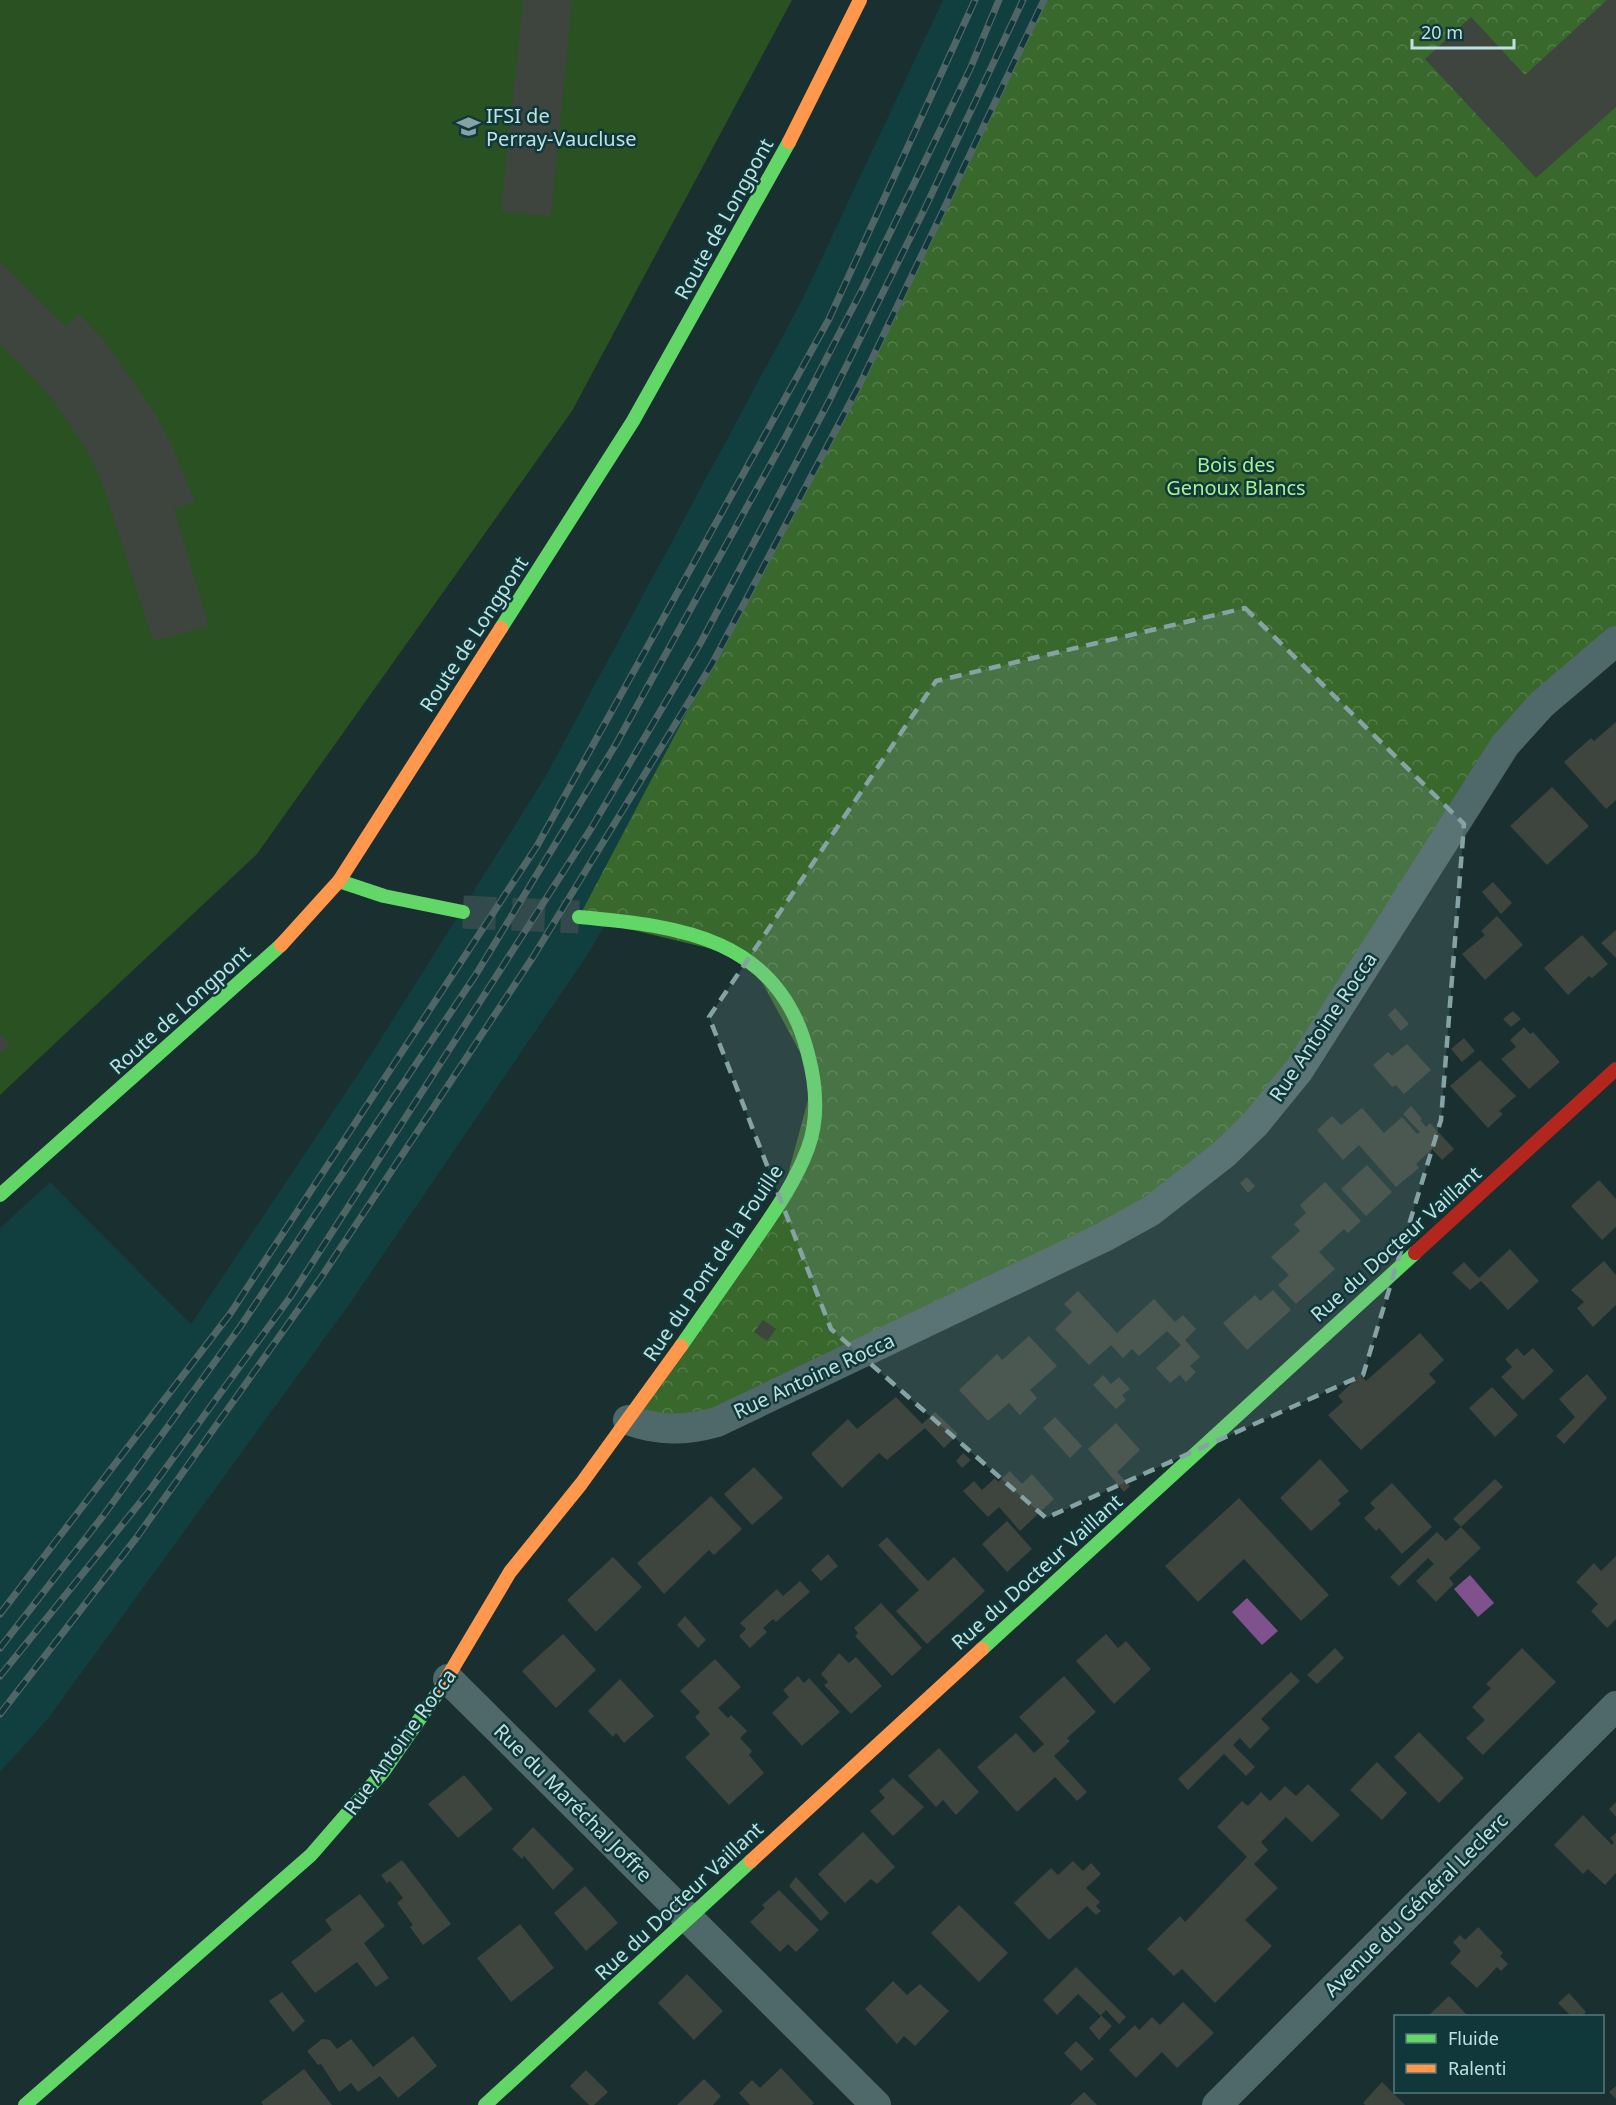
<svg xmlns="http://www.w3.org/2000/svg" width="1616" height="2105" font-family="'Noto Sans',sans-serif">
<defs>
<pattern id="forest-crowns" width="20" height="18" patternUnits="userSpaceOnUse" patternTransform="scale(1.5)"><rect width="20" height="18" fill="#39682d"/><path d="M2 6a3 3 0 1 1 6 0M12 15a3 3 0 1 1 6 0" fill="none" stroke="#547d4b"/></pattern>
</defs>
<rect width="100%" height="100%" fill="#192f30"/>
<path fill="#113e3f" d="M943 0H1104L996 269 586 957 351 1302 47 1720 0 1772V1228L50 1182 191 1324 370 1056 544 779 802 300Z"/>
<path fill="#2a5121" d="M0 0H792L572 411 257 854 0 1095Z"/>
<path fill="url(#forest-crowns)" d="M1044 0H1616V641L1542 704 1323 1031 1188 1185 717 1422 628 1420 781 1200 814 1078 749 958 579 917 859 386Z"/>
<g fill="#7f528e">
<path d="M1470 1575 1494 1603 1478 1617 1454 1589Z"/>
<path d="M1247 1598 1278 1631 1262 1645 1232 1612Z"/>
</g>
<g fill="#3d453e">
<path d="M523 0H572L551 216 501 211Z"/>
<path d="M1607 0H1616V107L1536 178 1425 59 1471 17 1525 75Z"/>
<path d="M0 262 66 327 79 314 103 339 156 415 172 446 195 502 174 509 209 626 153 641 103 485 88 452 51 397 0 344Z"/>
<path d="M1616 722V800L1606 809 1564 762 1591 738 1594 741Z"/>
<path d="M1552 787 1589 826 1547 865 1510 826Z"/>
<path d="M1493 882 1512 903 1501 914 1482 892Z"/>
<path d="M1497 916 1523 945 1485 980 1462 954 1485 935 1481 931Z"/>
<path d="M1616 930V958L1601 943Z"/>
<path d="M1582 935 1608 964 1592 978 1589 976 1568 995 1544 968Z"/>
<path d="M1395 1008 1409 1024 1401 1031 1388 1015Z"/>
<path d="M1513 1011 1521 1019 1511 1027 1503 1019Z"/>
<path d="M1524 1027 1530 1034 1533 1032 1560 1062 1529 1089 1501 1059 1516 1047 1510 1040Z"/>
<path d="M0 1033 10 1044 0 1054Z"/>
<path d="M1464 1038 1475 1051 1462 1062 1451 1049Z"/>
<path d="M1407 1044 1431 1070 1404 1094 1396 1085 1392 1087 1373 1065 1388 1052 1392 1056Z"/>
<path d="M1480 1060 1516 1096 1499 1111 1503 1114 1488 1128 1450 1086Z"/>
<path d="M1411 1106 1422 1119 1420 1120 1426 1127 1430 1123 1454 1149 1442 1160 1432 1149 1416 1164 1419 1168 1396 1187 1359 1145 1343 1160 1317 1130 1332 1116 1341 1125 1362 1108 1384 1133 1402 1117 1417 1134 1420 1132 1403 1114Z"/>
<path d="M1367 1165 1392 1192 1366 1216 1341 1189Z"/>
<path d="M1247 1177 1255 1186 1248 1193 1240 1183Z"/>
<path d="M1599 1180 1616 1199V1227L1602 1240 1571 1206Z"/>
<path d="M1325 1182 1361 1221 1348 1233 1344 1229 1319 1252 1335 1269 1296 1304 1278 1285 1289 1275 1271 1257 1300 1231 1294 1224 1306 1213 1300 1205Z"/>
<path d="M1510 1249 1539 1281 1508 1310 1481 1281 1470 1290 1452 1273 1464 1262 1479 1278Z"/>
<path d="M1604 1261 1616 1275V1305L1593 1327 1577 1308 1584 1302 1571 1290Z"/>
<path d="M1273 1290 1291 1310 1247 1350 1223 1323 1255 1295 1260 1301Z"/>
<path d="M1078 1291 1117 1333 1154 1299 1175 1322 1183 1315 1196 1329 1185 1340 1200 1357 1190 1366 1196 1372 1186 1382 1180 1375 1170 1383 1156 1368 1181 1345 1167 1331 1139 1356 1132 1349 1123 1358 1111 1345 1089 1365 1055 1329 1072 1312 1064 1304Z"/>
<path d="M763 1320 776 1329 767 1341 754 1332Z"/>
<path d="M1420 1333 1444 1360 1429 1374 1436 1382 1361 1450 1328 1415 1343 1402 1338 1396 1360 1375 1366 1381Z"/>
<path d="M1029 1336 1057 1366 1030 1390 1037 1398 1020 1415 1009 1403 988 1421 959 1390 997 1354 1002 1360Z"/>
<path d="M1517 1348 1524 1356 1533 1348 1554 1371 1523 1400 1501 1377 1512 1367 1505 1359Z"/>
<path d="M1587 1374 1607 1398 1564 1444 1556 1436 1575 1417 1559 1399Z"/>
<path d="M1103 1375 1111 1384 1119 1377 1130 1389 1122 1395 1126 1400 1116 1409 1093 1385Z"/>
<path d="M1492 1387 1518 1415 1495 1437 1469 1408Z"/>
<path d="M896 1397 922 1424 935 1412 958 1434 944 1448 925 1428 887 1460 879 1453 842 1488 811 1454 848 1419 857 1429Z"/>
<path d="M1055 1417 1082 1446 1070 1458 1043 1428Z"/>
<path d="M1116 1423 1140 1450 1117 1472 1130 1486 1124 1492 1088 1449Z"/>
<path d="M963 1453 971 1460 962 1468 956 1461Z"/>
<path d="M1320 1459 1349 1491 1338 1500 1341 1504 1311 1531 1280 1498Z"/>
<path d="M754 1467 783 1498 752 1525 724 1494Z"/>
<path d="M1010 1471 1022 1484 1032 1474 1054 1499 1020 1531 999 1507 988 1517 963 1491 974 1481 982 1490 995 1478 998 1482Z"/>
<path d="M1495 1479 1503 1487 1461 1527 1453 1519Z"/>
<path d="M1392 1483 1432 1527 1402 1554 1379 1528 1376 1531 1364 1518 1375 1508 1370 1503Z"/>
<path d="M711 1496 742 1529 714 1555 709 1550 664 1594 637 1563Z"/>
<path d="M1239 1498 1329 1595 1301 1621 1244 1559 1198 1602 1165 1566Z"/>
<path d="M1007 1521 1032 1549 1007 1572 982 1544Z"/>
<path d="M1461 1527 1481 1548 1449 1578 1454 1584 1436 1602 1416 1581 1434 1564 1428 1558 1399 1586 1390 1577 1437 1532 1446 1541Z"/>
<path d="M887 1537 928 1581 954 1557 985 1591 927 1644 896 1611 919 1590 878 1545Z"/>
<path d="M828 1554 838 1566 821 1581 811 1570Z"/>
<path d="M1616 1556V1619L1607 1628 1591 1611 1598 1604 1576 1582 1594 1563 1601 1571Z"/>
<path d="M613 1557 642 1587 596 1632 567 1600Z"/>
<path d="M800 1581 810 1592 776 1622 773 1619 763 1628 767 1632 750 1648 739 1636 746 1629 740 1623 777 1589 783 1596Z"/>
<path d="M881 1603 922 1648 892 1676 855 1636 858 1633 854 1628Z"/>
<path d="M685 1616 706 1640 698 1648 677 1625Z"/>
<path d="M563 1634 596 1670 556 1708 522 1671Z"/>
<path d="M1106 1634 1118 1648 1126 1641 1151 1669 1114 1704 1076 1661Z"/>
<path d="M1335 1648 1344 1658 1317 1684 1307 1675Z"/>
<path d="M1522 1648 1556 1682 1483 1755 1466 1738 1485 1720 1472 1707 1491 1688 1486 1684Z"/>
<path d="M839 1653 849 1663 856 1657 882 1686 851 1714 824 1685 828 1682 821 1674Z"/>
<path d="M715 1659 741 1687 718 1708 728 1718 731 1715 747 1731 740 1738 752 1751 749 1755 764 1773 729 1805 685 1757 710 1734 695 1717 700 1712 680 1691Z"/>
<path d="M1291 1672 1300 1681 1261 1719 1270 1728 1250 1749 1240 1738 1233 1745 1255 1767 1246 1776 1224 1754 1188 1790 1178 1779Z"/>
<path d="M798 1676 804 1683 809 1678 840 1712 802 1746 772 1713 789 1697 783 1690Z"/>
<path d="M1064 1676 1096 1712 1067 1738 1070 1741 1054 1756 1087 1792 1077 1801 1055 1777 1017 1812 977 1767 1016 1733 1034 1753 1044 1744 1019 1717Z"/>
<path d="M620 1679 654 1716 624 1743 616 1733 613 1737 588 1711Z"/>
<path d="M1419 1732 1464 1778 1439 1803 1394 1757Z"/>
<path d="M939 1748 979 1792 956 1815 943 1800 936 1807 908 1776Z"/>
<path d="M1377 1762 1407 1793 1382 1820 1350 1790Z"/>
<path d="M464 1775 493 1809 458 1838 428 1804Z"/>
<path d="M893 1778 924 1807 893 1836 870 1811 885 1798 879 1791Z"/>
<path d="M1308 1784 1340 1815 1312 1842 1286 1817 1261 1842 1268 1850 1254 1864 1278 1888 1245 1920 1272 1946 1215 2003 1182 1969 1174 1976 1147 1949 1180 1916 1185 1922 1247 1857 1217 1827 1242 1801 1248 1806 1261 1792 1270 1801 1285 1786 1296 1796Z"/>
<path d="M1616 1802V1817L1609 1809Z"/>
<path d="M1583 1815 1612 1845 1614 1842 1610 1838 1616 1833V1873L1605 1885 1588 1869 1583 1874 1554 1845Z"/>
<path d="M533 1827 574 1869 553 1890 524 1856 522 1859 512 1849Z"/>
<path d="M863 1832 895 1867 877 1884 871 1879 845 1903 818 1874Z"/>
<path d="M402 1860 451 1924 423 1945 410 1927 413 1925 397 1903 403 1898 390 1881 387 1883 381 1875Z"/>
<path d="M1073 1861 1083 1871 1091 1863 1101 1874 1086 1888 1100 1902 1096 1906 1101 1911 1096 1915 1087 1906 1049 1940 1014 1903 1051 1868 1058 1875Z"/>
<path d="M796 1877 829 1913 821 1921 789 1886Z"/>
<path d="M585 1886 618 1923 586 1951 554 1913Z"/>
<path d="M779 1890 819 1930 796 1952 788 1944 780 1952 750 1922 765 1908 762 1905Z"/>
<path d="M360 1894 385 1926 364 1943 389 1978 376 1987 357 1962 315 1993 291 1962 332 1930 325 1920Z"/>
<path d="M959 1905 1008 1953 979 1982 931 1933Z"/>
<path d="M520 1924 554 1968 511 2002 477 1958Z"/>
<path d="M1478 1927 1503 1953 1500 1956 1508 1964 1501 1971 1497 1967 1477 1988 1450 1963 1461 1951 1453 1942 1460 1935 1465 1940Z"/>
<path d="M1076 1967 1126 2017 1119 2024 1106 2010 1101 2015 1112 2026 1099 2040 1089 2028 1101 2016 1078 1994 1057 2015 1043 2000Z"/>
<path d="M687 1974 723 2011 694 2040 658 2003Z"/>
<path d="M893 1981 907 1995 920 1984 949 2011 915 2046 904 2036 897 2044 865 2009Z"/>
<path d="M282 1992 305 2021 293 2032 269 2001Z"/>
<path d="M1569 1993 1586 2012 1582 2016H1571L1558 2003Z"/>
<path d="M1449 1996 1468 2016H1428Z"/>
<path d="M1183 2002 1214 2033 1177 2068 1162 2052 1136 2078 1109 2050 1135 2025 1139 2030 1152 2017 1160 2025Z"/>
<path d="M413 2036 437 2066 398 2098 380 2076 358 2092 351 2083 339 2092 321 2064 318 2065 307 2051 322 2039 330 2040 337 2049 351 2039 373 2067Z"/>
<path d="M1076 2041 1094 2059 1081 2071 1064 2053Z"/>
<path d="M781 2068 814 2103 812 2105H750L739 2093 752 2080 760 2088Z"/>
<path d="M304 2069 332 2105H263L261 2102Z"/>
<path d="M586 2070 608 2092 594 2105H589L570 2086Z"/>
<path d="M704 2079 721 2096 713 2105H677Z"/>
<path d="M1382 2082 1405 2105H1365L1363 2103Z"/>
<path d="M1616 2086V2099L1609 2092Z"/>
<path d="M1084 2092 1097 2105H1070Z"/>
</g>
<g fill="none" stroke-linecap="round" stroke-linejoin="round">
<path stroke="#324a4b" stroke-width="33" stroke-dasharray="33 16" stroke-linecap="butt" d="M463 912 579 917"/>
<g stroke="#4f6869" stroke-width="30">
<path d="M628 1420C659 1431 685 1431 717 1422L1104 1237 1151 1211 1224 1154 1255 1124 1299 1070 1505 745 1542 704 1616 641"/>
<path d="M448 1679 876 2105"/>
<path d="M1217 2105 1616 1706"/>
</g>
<g stroke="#63d668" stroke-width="14">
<path d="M501 628 633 421 789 142"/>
<path d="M339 881 384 896 463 912"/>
<path d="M579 917C681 926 779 938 808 1054 816 1084 819 1118 808 1148 794 1186 769 1219 746 1253 724 1284 703 1315 681 1346"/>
<path d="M0 1195 281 945"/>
<path d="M982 1649 1415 1253"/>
<path d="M25 2105 311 1855 383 1772 441 1688"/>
<path d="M485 2105 751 1861"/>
</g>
<g stroke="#ff974d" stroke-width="14">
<path d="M789 142 860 0"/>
<path d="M281 945 339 881 501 628"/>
<path d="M441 1688 510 1572 581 1484 681 1346"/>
<path d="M751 1861 982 1649"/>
</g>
<path stroke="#b3261e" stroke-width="14" d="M1415 1253 1616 1069"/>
<defs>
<g id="rail">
<path d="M0 1614 230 1314 537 846 829 319 975 0"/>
<path d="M0 1648 103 1516 240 1327 475 976 616 744 785 438 864 286 970 69 999 0"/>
<path d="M0 1676 147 1494 291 1296 592 827 701 642 828 403 926 206 1023 0"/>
<path d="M0 1714 137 1537 320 1279 533 957 712 664 859 386 1044 0"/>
</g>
</defs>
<use href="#rail" stroke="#506566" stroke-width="7"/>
<use href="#rail" stroke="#103739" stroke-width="4.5" stroke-dasharray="14" stroke-linecap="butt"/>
</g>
<path fill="#85a3a4" fill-opacity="0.2" stroke="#85a3a4" stroke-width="4.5" stroke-dasharray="12 8" stroke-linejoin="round" d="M1245 608 1464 824 1441 1120 1363 1375 1046 1518 831 1329 709 1017 936 681Z"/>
<defs>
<symbol id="university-bare" viewBox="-9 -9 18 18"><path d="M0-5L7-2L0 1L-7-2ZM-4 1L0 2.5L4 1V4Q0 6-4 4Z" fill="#85a3a4" stroke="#103739" stroke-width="2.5" paint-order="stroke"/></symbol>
</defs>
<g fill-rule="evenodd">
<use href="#university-bare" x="452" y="110" width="33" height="33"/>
</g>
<g text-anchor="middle" stroke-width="5" stroke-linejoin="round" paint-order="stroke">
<g font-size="20" fill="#bfe1e2" stroke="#103739" text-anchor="start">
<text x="486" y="123">IFSI de<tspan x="486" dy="23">Perray-Vaucluse</tspan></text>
</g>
<g font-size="20" fill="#bfe1e2" stroke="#103739">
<text transform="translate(724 219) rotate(-61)" y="7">Route de Longpont</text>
<text transform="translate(474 634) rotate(-57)" y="7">Route de Longpont</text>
<text transform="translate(180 1010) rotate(-42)" y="7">Route de Longpont</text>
<text transform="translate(1323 1027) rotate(-56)" y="7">Rue Antoine Rocca</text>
<text transform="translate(1396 1244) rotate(-42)" y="7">Rue du Docteur Vaillant</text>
<text transform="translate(713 1263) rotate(-56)" y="7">Rue du Pont de la Fouille</text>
<text transform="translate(814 1376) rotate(-25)" y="7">Rue Antoine Rocca</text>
<text transform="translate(1037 1572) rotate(-42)" y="7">Rue du Docteur Vaillant</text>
<text transform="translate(400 1742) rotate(-54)" y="7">Rue Antoine Rocca</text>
<text transform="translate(573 1803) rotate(45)" y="7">Rue du Maréchal Joffre</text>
<text transform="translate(679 1901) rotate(-43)" y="7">Rue du Docteur Vaillant</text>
<text transform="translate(1416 1905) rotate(-45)" y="7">Avenue du Général Leclerc</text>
</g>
<g font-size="20" fill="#a9f193" stroke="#103739">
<text x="1236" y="472">Bois des<tspan x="1236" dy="23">Genoux Blancs</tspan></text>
</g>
</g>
<rect x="1394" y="2015" width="210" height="78" fill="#103739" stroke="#567b7d" stroke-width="1.5"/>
<rect x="1406" y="2034" width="30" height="9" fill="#63d668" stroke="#567b7d" stroke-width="1.5"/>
<text x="1448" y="2045" font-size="18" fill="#bfe1e2">Fluide</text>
<rect x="1406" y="2064" width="30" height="9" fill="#ff974d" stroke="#567b7d" stroke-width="1.5"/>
<text x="1448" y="2075" font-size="18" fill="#bfe1e2">Ralenti</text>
<path d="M1412 39v9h102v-9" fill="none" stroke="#bfe1e2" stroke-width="3"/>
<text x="1421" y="39" font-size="18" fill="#bfe1e2" stroke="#103739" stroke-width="4.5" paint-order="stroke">20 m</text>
</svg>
